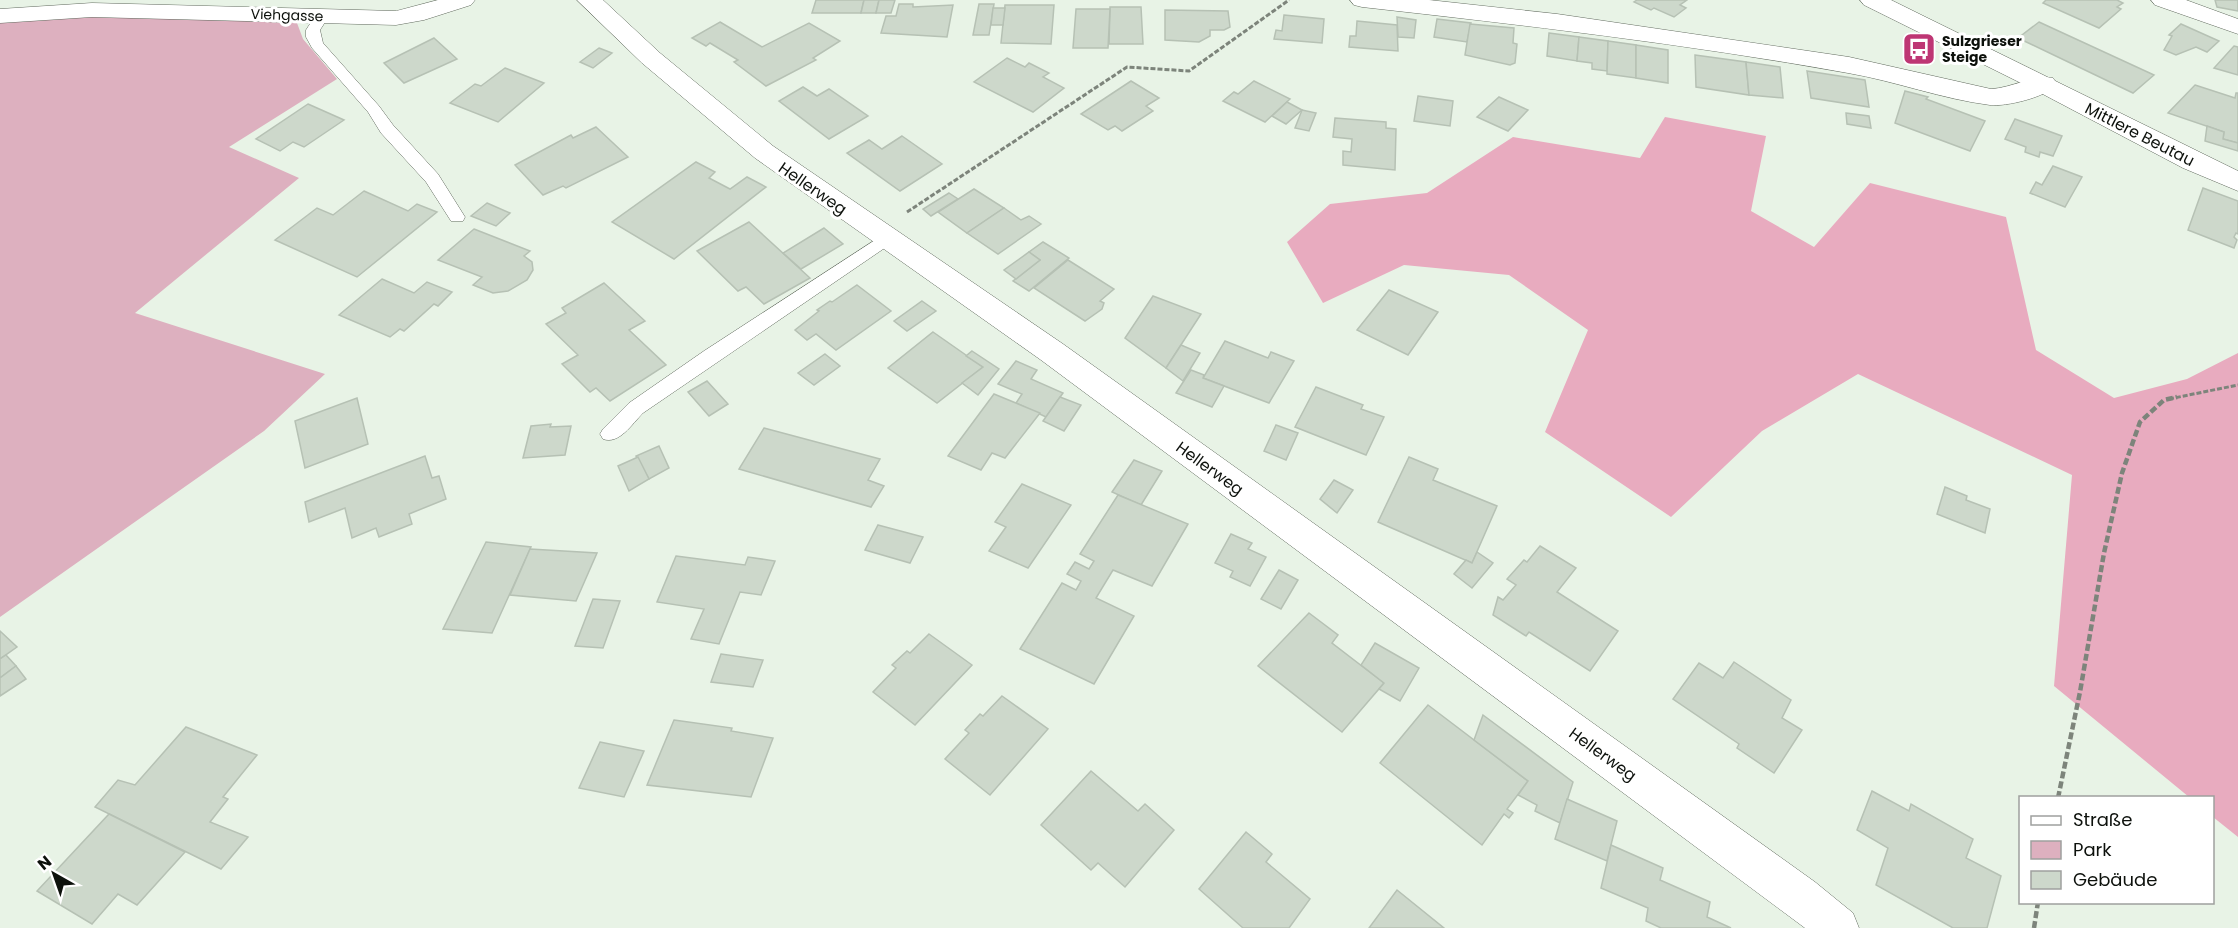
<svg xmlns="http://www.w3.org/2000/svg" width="2238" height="928" font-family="Poppins,sans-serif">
<rect width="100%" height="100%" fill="#e8f3e6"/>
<path fill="#ddb0bf" d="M82 15 297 23 303 39 337 79 229 147 299 178 135 313 325 374 264 431 0 617V21Z"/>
<path fill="#e8abbf" d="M1665 117 1766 136 1751 211 1814 247 1870 183 2006 217 2036 350 2114 398 2187 379 2238 353V837L2213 817 2212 798 2189 797 2054 686 2072 475 1858 374 1762 431 1671 517 1545 432 1588 330 1509 275 1404 265 1323 303 1287 242 1330 204 1427 193 1513 137 1640 158Z"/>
<g fill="#cdd8cb" stroke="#b6c1b4" stroke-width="1.5">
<path d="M816 0H864L861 13H812Z"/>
<path d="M864 0H879L876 13H861Z"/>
<path d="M879 0H895L891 13H876Z"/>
<path d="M1637 0H1687L1680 5 1686 8 1674 17 1654 8 1651 10 1634 2Z"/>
<path d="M2046 0H2117L2123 3 2117 7 2121 9 2099 28 2043 3Z"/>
<path d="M2215 0H2238V11L2217 7Z"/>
<path d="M899 4H913V7L953 5 947 37 881 33 886 16H896Z"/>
<path d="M979 4H994L989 35H973Z"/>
<path d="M1005 5H1054L1051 44 1001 43Z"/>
<path d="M1110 7H1141L1143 44H1109Z"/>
<path d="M993 8H1005L1003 25H991Z"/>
<path d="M1076 9H1110L1108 48H1073Z"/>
<path d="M1165 10 1228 11 1230 27 1224 30H1210V36L1199 42 1165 40Z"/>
<path d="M1284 15 1324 19 1322 43 1274 39 1276 30 1282 31Z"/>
<path d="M1397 17 1416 20 1414 38 1398 37Z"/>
<path d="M1437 19 1471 23 1467 42 1434 37Z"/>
<path d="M1357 21 1397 25 1398 51 1349 47 1350 36H1356Z"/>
<path d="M720 22 762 47 809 23 840 41 813 58 816 60 766 86 734 62 738 60 710 43 706 46 692 38Z"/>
<path d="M2039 22 2154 75 2133 93 2018 38Z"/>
<path d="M1470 24 1514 28 1513 43 1517 44 1515 63 1510 65 1465 55Z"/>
<path d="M2181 24 2219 41 2207 52 2196 47 2176 55 2164 50 2172 36 2169 35Z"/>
<path d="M1549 33 1579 37 1577 61 1547 56Z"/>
<path d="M1579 37 1608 41 1607 71 1592 69V63L1577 61Z"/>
<path d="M434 38 457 59 404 83 384 63Z"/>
<path d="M1608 41 1636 45V78L1607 74Z"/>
<path d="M1636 45 1668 50V83L1636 78Z"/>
<path d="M2234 46 2238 47V75L2214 68Z"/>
<path d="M599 48 612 53 593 68 580 62Z"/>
<path d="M1695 55 1746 62 1749 95 1696 87Z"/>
<path d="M1007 58 1025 67 1029 63 1049 73 1043 77 1064 88 1033 112 974 82Z"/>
<path d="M1746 62 1780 67 1783 98 1749 95Z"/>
<path d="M505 68 544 83 498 122 450 103 475 84 481 86Z"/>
<path d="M1807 71 1865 80 1869 107 1811 98Z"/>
<path d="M1131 81 1159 98 1146 106 1153 111 1122 131 1115 126 1108 130 1081 114Z"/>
<path d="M1254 81 1290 99 1265 122 1223 101 1234 92 1238 94Z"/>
<path d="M2195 85 2235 98 2236 93H2238V143L2223 139 2224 132 2168 113Z"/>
<path d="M803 87 817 96 829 89 868 116 829 139 779 101Z"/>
<path d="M1905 91 1928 97 1926 99 1985 121 1970 151 1895 123Z"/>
<path d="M1418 96 1453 101 1450 126 1414 121Z"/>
<path d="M1499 97 1528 110 1508 131 1477 117Z"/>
<path d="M1287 102 1302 110 1286 124 1272 116Z"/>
<path d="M308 104 344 120 304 147 293 142 280 151 256 139Z"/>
<path d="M1302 110 1316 113 1309 131 1295 128Z"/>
<path d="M1846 113 1869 116 1871 128 1847 124Z"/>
<path d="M1335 118 1386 122V128L1396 129 1395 170 1343 165V151L1351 152 1352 139 1333 137Z"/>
<path d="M2015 119 2062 136 2053 156 2040 152 2039 157 2025 152 2026 147 2005 139Z"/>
<path d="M2207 126 2224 132 2223 139 2238 143V151L2205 141Z"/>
<path d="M596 127 628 157 566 188 563 186 543 195 515 165 571 135 573 138Z"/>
<path d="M902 136 942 164 900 191 847 153 869 140 882 149Z"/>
<path d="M696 162 715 172 709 178 730 189 747 177 766 187 674 259 612 222Z"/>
<path d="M2053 166 2082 177 2065 207 2030 193 2036 182 2042 185Z"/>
<path d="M2203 188 2238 201V234L2236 233 2234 237 2237 240 2234 248 2188 230Z"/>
<path d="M974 189 1004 208 967 233 938 212Z"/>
<path d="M364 191 408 211 417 204 437 212 357 277 275 240 317 208 333 215Z"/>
<path d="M949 193 958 199 931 216 923 209Z"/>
<path d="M487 203 510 213 496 226 471 216Z"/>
<path d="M1004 208 1021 220 1029 216 1041 224 998 254 967 233Z"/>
<path d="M749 222 810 278 764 304 746 287 738 291 697 251Z"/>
<path d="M824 228 843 244 801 269 783 253Z"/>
<path d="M474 229 530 251 524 256 532 262 533 270 527 280 508 291 493 293 473 285 482 277 438 260Z"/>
<path d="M1043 242 1069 258 1029 291 1013 281 1040 260 1029 252Z"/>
<path d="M1029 252 1040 260 1016 279 1004 270Z"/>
<path d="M1068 260 1114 289 1100 301 1104 303 1102 309 1085 321 1034 288Z"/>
<path d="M382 279 414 293 427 282 452 292 438 306 434 304 404 331 400 329 390 337 339 315Z"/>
<path d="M604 283 645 321 629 330 666 365 610 401 596 388 590 392 562 364 578 355 546 324 566 313 562 308Z"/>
<path d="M857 285 891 311 836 350 816 334 807 340 795 330 819 311 817 310 830 301 832 302Z"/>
<path d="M1389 290 1438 312 1408 355 1357 330Z"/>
<path d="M1153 296 1201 314 1166 368 1125 338Z"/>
<path d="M922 301 936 311 907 331 894 321Z"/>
<path d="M933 332 983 367 937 403 888 368Z"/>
<path d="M1225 341 1268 358 1271 352 1294 361 1269 403 1203 378Z"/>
<path d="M1181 345 1200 353 1183 381 1166 368Z"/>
<path d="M972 351 999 369 978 395 962 383 983 367 966 356Z"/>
<path d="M825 354 840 366 814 385 798 373Z"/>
<path d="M1016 361 1037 370 1031 379 1063 393 1046 417 1016 403 1022 394 998 384Z"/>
<path d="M1191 370 1204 375 1203 378 1224 386 1212 407 1176 393Z"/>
<path d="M707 381 728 404 709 416 688 392Z"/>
<path d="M1316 387 1363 405 1361 409 1384 417 1366 455 1295 427Z"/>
<path d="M994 394 1040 413 1005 458 992 453 981 470 948 456Z"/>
<path d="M1060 397 1081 405 1064 431 1043 421Z"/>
<path d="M357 398 368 444 305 468 295 421Z"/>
<path d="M551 424 550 427 571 426 565 455 523 458 531 426Z"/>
<path d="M1276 425 1298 433 1286 460 1264 451Z"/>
<path d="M764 428 880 459 868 480 884 486 871 507 739 469Z"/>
<path d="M659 446 669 468 649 479 636 456Z"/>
<path d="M425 456 432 478 439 476 446 499 409 514 412 524 379 537 376 528 352 538 345 508 309 522 305 502Z"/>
<path d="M638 457 649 479 629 491 618 466Z"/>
<path d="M1409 457 1438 469 1433 480 1497 506 1472 563 1378 522Z"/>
<path d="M1134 460 1162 471 1141 505 1112 492Z"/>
<path d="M1334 480 1353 490 1337 513 1320 499Z"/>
<path d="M1022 484 1071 505 1028 568 989 551 1006 527 995 522Z"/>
<path d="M1945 487 1967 496 1966 500 1990 509 1985 533 1937 514Z"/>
<path d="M1118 495 1188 524 1152 586 1113 570 1096 598 1134 616 1094 684 1020 649 1062 583 1076 590 1081 581 1067 574 1075 562 1089 569 1094 561 1080 554Z"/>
<path d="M878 525 923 537 910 563 865 550Z"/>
<path d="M1231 534 1252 543 1248 549 1266 557 1250 586 1230 577 1233 571 1215 563Z"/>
<path d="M486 542 531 547 492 633 443 629Z"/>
<path d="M1540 546 1576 568 1557 592 1618 631 1590 671 1529 632 1526 636 1493 615 1498 597 1503 600 1516 585 1507 579 1524 560 1527 562Z"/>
<path d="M530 549 597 553 576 601 510 595Z"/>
<path d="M1477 552 1493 563 1472 588 1454 574 1466 560 1472 563Z"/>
<path d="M676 556 745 565 748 557 775 561 761 595 740 592 719 644 691 639 704 609 657 602Z"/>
<path d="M1279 570 1298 580 1281 609 1261 599Z"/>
<path d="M593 599 620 601 603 648 575 646Z"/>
<path d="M1309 613 1338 635 1332 643 1384 683 1342 732 1258 666Z"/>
<path d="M0 631 17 647 0 659Z"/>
<path d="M929 634 972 665 915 725 873 692 896 668 892 665 907 651 910 653Z"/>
<path d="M1375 643 1419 668 1400 701 1379 689 1384 683 1361 665Z"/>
<path d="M721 654 763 660 753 687 711 682Z"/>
<path d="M6 655 16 666 0 678V659Z"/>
<path d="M1734 662 1791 700 1782 718 1802 730 1774 773 1737 748 1739 744 1673 699 1699 663 1723 678Z"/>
<path d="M16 666 26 679 0 696V678Z"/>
<path d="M1002 696 1048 729 990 795 945 759 969 733 965 730 980 714 983 716Z"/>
<path d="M1428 705 1528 781 1507 809 1513 813 1509 818 1504 814 1482 845 1380 763Z"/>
<path d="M1483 715 1573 782 1560 823 1535 811 1537 805 1518 795 1528 781 1474 740Z"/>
<path d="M674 720 732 728 731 731 773 738 751 797 647 785Z"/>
<path d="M186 727 257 755 223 797 228 799 210 822 248 837 221 869 95 807 118 780 135 785Z"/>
<path d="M600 742 644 751 624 797 579 788Z"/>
<path d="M1091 771 1138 811 1145 804 1174 830 1125 887 1098 863 1091 870 1041 825Z"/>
<path d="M1872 791 1909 811 1911 804 1973 839 1966 858 2001 876 1987 928H1953L1876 885 1888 848 1857 830Z"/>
<path d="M1567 799 1617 821 1607 861 1555 839Z"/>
<path d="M109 814 185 852 137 905 118 894 92 924 37 891Z"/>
<path d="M1246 832 1272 854 1266 862 1310 899 1289 928H1243L1199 889Z"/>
<path d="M1611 845 1663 868 1660 880 1710 902 1707 917 1731 928H1661L1646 921 1648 908 1601 888Z"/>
<path d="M1397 890 1444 928H1369Z"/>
</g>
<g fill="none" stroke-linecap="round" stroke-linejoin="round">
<defs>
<g id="service">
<path d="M322 12 329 16 320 30 323 43 379 106 393 125 438 174 465 217 463 221H451L426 182 381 133 368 112 312 48 306 37V30L317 13Z"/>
<path d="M886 233 892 235 894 239 892 243 643 413C632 424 619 445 603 439L600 434 603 429 629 403 704 351Z"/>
</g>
<g id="minor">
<path d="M438 0H475L471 5 424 20 396 25 92 17 0 23V9L92 3 396 11Z"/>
<path d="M577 0H603L660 53 773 146 1063 344 1815 882 1853 913 1859 928H1805L1041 360 755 158 642 63Z"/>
<path d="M1350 0H1429L1557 14 1849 57 1991 89C2012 88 2034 74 2053 78L2057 84C2048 97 2005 107 1990 105 1942 99 1895 81 1848 73 1687 44 1524 25 1362 7L1354 5Z"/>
<path d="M2151 0H2186L2238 19V34L2155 5Z"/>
</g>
<path id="secondary" d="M1860 0H1891L2238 171V191L2183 168 2035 90 1864 5Z"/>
</defs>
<use href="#service" stroke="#616a5e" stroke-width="1"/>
<use href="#minor" stroke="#616a5e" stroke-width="1"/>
<use href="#secondary" stroke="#616a5e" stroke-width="1"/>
<g stroke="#7d847b" stroke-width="3" stroke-dasharray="5 2" stroke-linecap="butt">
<path d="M907 212 1127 67 1189 71 1289 0"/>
<path d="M2169 399 2238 385"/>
</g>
<g stroke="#7d847b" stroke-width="4.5" stroke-dasharray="7 3" stroke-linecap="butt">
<path d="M2058 798 2080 692 2104 553 2122 473 2140 422 2164 400 2177 397"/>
<path d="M2034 928 2038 902"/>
</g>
<use href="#service" fill="#fff" fill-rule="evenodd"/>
<use href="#minor" fill="#fff" fill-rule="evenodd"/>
<use href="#secondary" fill="#fff" fill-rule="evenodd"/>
</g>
<defs>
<symbol id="bus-square" viewBox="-11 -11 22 22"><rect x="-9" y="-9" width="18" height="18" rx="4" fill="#be3674" stroke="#fff"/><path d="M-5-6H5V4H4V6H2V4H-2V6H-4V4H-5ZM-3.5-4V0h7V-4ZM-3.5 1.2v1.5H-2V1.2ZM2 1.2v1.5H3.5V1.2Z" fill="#fff"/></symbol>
</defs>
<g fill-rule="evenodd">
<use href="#bus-square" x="1900" y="30" width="38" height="38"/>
</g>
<g text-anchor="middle" stroke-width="6" stroke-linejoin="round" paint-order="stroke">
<g font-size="14" fill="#0d110c" stroke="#fff">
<text transform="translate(287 15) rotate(2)" y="5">Viehgasse</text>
</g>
<g font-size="14" font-weight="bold" fill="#0d110c" stroke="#fff" text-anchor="start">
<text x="1942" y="46">Sulzgrieser<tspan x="1942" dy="16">Steige</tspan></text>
</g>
<g font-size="16" fill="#0d110c" stroke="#fff">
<text transform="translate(2140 134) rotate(27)" y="6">Mittlere Beutau</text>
<text transform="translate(813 188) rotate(35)" y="6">Hellerweg</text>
<text transform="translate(1210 468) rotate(36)" y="6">Hellerweg</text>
<text transform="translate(1603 754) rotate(36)" y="6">Hellerweg</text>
</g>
</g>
<rect x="2019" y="796" width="195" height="108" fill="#ffffff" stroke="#9ea09e" stroke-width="1.5"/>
<rect x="2031" y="816" width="30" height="9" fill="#ffffff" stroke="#9ea09e" stroke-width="1.5"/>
<text x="2073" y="826" font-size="18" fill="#0d110c">Straße</text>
<rect x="2031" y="841" width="30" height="18" fill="#ddb0bf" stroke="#9ea09e" stroke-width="1.5"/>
<text x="2073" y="856" font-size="18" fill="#0d110c">Park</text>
<rect x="2031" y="871" width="30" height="18" fill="#cdd8cb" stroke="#9ea09e" stroke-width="1.5"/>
<text x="2073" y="886" font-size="18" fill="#0d110c">Gebäude</text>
<g transform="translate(54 874) rotate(320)" stroke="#ffffff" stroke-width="4.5" paint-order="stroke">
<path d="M0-4.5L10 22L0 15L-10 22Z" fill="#0d110c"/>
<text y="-9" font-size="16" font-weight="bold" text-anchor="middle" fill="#0d110c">N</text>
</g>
</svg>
